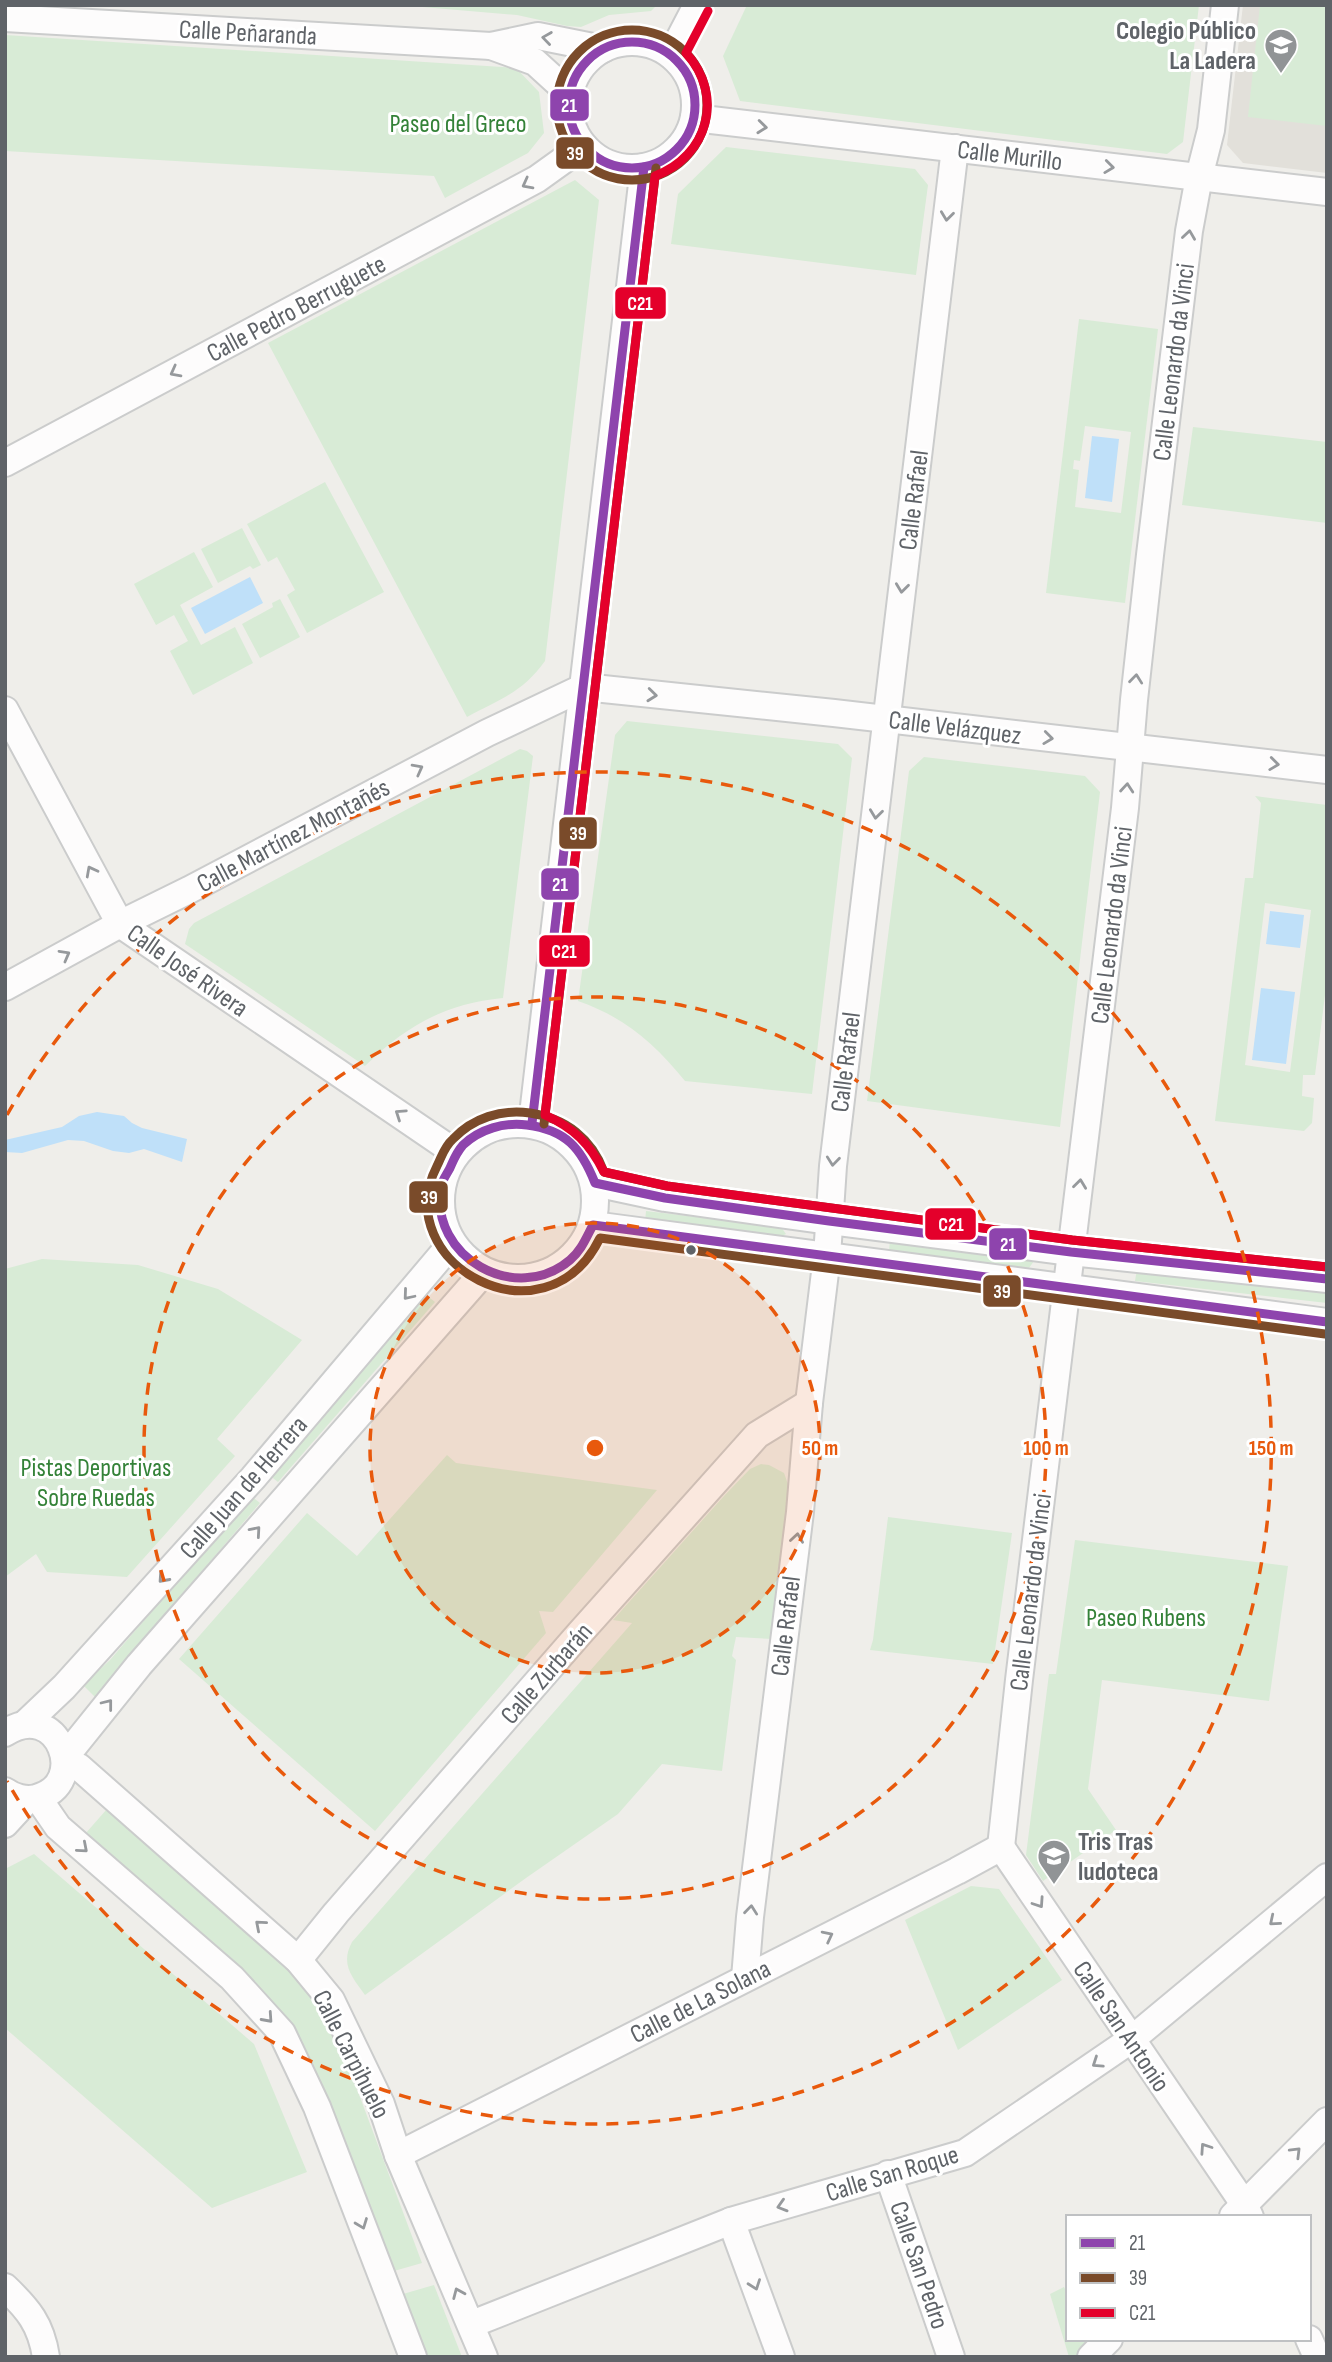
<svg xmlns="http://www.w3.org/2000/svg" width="1332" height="2362" font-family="'Sofia Sans Condensed',sans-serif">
<rect width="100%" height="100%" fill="#efeeea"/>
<path fill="#e2e0da" d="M1243 5H1327V173L1243 163 1227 145Z"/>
<g fill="#d8ebd6" fill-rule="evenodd">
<path d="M399 5H657L651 11 609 15 581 27 567 26 517 15Z"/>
<path d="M747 5H1199L1183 142 1167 154 740 101 723 56Z"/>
<path d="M1260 5H1327V126L1248 117Z"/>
<path d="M5 35 516 68 539 92 544 133 528 153 445 198 434 176 5 151Z"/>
<path d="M726 147 915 169 928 185 916 275 671 244 678 194Z"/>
<path d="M575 180 599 200 545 661C523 692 499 700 467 717L268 343Z"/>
<path d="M1079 319 1158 329 1125 603 1046 593ZM1085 426 1131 432 1121 513 1075 507 1079 470 1073 469 1074 460 1080 461Z"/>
<path d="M1193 427 1327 442V523L1182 505Z"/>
<path d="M325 482 384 592 307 633 287 595 295 590 277 557 268 562 247 524Z"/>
<path d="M242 528 261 565 253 569 250 566 218 583 201 549Z"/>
<path d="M194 552 213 587 180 605 201 645 235 627 253 663 193 695 170 651 188 641 174 615 156 625 134 584Z"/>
<path d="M280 599 300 637 260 658 242 624 273 607 272 603Z"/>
<path d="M627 721 838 744 852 758 812 1094 685 1081C654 1043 626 1018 578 1001L615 735Z"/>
<path d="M520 749 527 751 533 756 503 998C445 1004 407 1025 365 1066L185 944 189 929 194 923Z"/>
<path d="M924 757 1085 776 1100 792 1060 1127 867 1101 909 771Z"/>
<path d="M1255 796 1327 805V979L1315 1075H1303L1302 1096 1314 1098 1312 1123 1304 1131 1215 1121 1245 878H1253L1261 803ZM1265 903 1311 910 1290 1072 1245 1065Z"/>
<path d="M646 1211 781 1227 786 1234 778 1238 645 1222Z"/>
<path d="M890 1240 1029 1256 1034 1261 1029 1268 889 1251Z"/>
<path d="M42 1259 138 1265 218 1289 302 1340 217 1439 235 1456 127 1577 47 1572 36 1554 5 1577V1269Z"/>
<path d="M1137 1269 1327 1291V1303L1135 1281Z"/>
<path d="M426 1295 435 1302 278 1482 269 1475Z"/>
<path d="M447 1455 456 1463 657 1490 553 1612 539 1611 546 1633 375 1831 179 1659 307 1513 357 1556Z"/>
<path d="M761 1464 769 1465 784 1473 790 1490 773 1639 736 1637 732 1656 736 1660 722 1771 662 1764 618 1814 526 1878 365 1995C352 1977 340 1964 352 1942L632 1623 613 1620 724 1496 750 1469Z"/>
<path d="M251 1496 260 1503 95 1697 83 1685 110 1660Z"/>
<path d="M888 1517 1012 1533 993 1664 870 1650 873 1640Z"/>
<path d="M1075 1540 1288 1566 1269 1701 1102 1680 1088 1789 1116 1830 1043 1881 1026 1855 1049 1674H1056Z"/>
<path d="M107 1809 291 1973 319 2007 351 2073 422 2263 394 2271 321 2083 290 2024 264 1992 241 1970 85 1834Z"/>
<path d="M34 1854 254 2044 307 2172 212 2208 5 2028V1869Z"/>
<path d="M971 1886 999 1889 1062 1980 958 2050 905 1920Z"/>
<path d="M434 2285 462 2357H428L403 2294Z"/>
<path d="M1064 2287 1068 2295V2339H1092L1075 2357H1069L1050 2294Z"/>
</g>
<g fill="#bfe0f9">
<path d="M1092 436 1119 439 1112 502 1085 498Z"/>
<path d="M250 577 263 603 205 634 191 608Z"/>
<path d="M1270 911 1304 915 1300 948 1266 944Z"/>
<path d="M1261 988 1295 992 1286 1064 1252 1060Z"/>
<path d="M97 1112 124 1116 132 1123 142 1128 187 1139 182 1162 144 1149 129 1153 113 1151 84 1141 68 1140 22 1153 5 1152V1140L62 1127 79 1116Z"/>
</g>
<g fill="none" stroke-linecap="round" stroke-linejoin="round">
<defs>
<g id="street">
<path d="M5 18 491 46 538 36 603 49"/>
<circle cx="632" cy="105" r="63"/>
<path d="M491 46 535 62 569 93"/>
<path d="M671 55 697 5"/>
<path d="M694 118 1327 192"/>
<path d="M5 463 537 179 583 146"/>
<path d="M5 710 120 924 456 1153"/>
<path d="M5 987 120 924 189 890 487 733 584 687 834 713 1327 770"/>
<path d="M532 1123 644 167"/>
<circle cx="518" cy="1201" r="77"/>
<path d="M595 1183 665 1198 829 1221 1071 1252 1327 1279"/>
<path d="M593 1225 1327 1322"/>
<path d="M25 1724 64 1687 253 1478 452 1243"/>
<path d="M5 1733C58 1698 91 1784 36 1798 26 1801 13 1797 5 1791"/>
<path d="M65 1757 139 1665 484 1272"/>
<path d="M65 1762 79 1767 298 1960 331 2000 381 2104 398 2155 484 2357"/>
<path d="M38 1798 58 1827 232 1978 282 2033 317 2107 413 2357"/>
<path d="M5 1824 28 1799"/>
<path d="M1001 1847 1019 1680 1125 808 1134 700 1150 555 1189 231 1199 177 1211 130 1225 5"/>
<path d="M1001 1847 1244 2204 1250 2217"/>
<path d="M298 1960 336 1913 579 1634 757 1435 809 1403"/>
<path d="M745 1978 750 1917 800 1512 809 1403 827 1256 833 1166 955 148"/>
<path d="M398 2155 957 1871 1001 1847"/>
<path d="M888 2174 951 2357"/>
<path d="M1233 2216 1327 2121"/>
<path d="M731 2221 781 2357"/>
<path d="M5 2287C28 2309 41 2324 46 2357"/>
<path d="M472 2324 731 2221 965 2153 1132 2039 1327 1877"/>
<path d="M1309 2339 1317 2357"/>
<path d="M1091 2357 1109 2339"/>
</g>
</defs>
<use href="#street" stroke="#cbcccc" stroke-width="30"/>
<use href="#street" stroke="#fdfcfc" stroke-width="26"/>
<defs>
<g id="bus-1">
<circle cx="632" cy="105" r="63"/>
<path d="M532 1123 644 167"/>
<path d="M1327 1279 1071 1252 829 1221 665 1198 595 1183C581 1148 566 1130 527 1125 504 1122 480 1129 463 1145 456 1153 454 1159 450 1168 447 1174 442 1180 441 1187 429 1257 516 1306 570 1260 581 1251 586 1238 593 1225L1327 1322"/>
</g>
<g id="bus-2">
<circle cx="632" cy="105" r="75"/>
<path d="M544 1124 656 168"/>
<path d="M1325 1334 600 1238C545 1350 387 1263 437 1166 442 1156 444 1147 453 1139 473 1118 501 1109 530 1113 566 1118 592 1139 604 1172L667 1186 1072 1240 1327 1267"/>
</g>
<path id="bus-3" d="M708 11 686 53C725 96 708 156 655 176L545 1115C574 1128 590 1144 604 1172L667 1186 1072 1240 1327 1267"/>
</defs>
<use href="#bus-1" stroke="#fff" stroke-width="14"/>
<use href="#bus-2" stroke="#fff" stroke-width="14"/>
<use href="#bus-3" stroke="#fff" stroke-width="14"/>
<use href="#bus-1" stroke="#8e44ad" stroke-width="9"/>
<use href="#bus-2" stroke="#7a4b2a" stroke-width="9"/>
<use href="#bus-3" stroke="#e4002b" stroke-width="9"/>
</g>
<defs><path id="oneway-chevron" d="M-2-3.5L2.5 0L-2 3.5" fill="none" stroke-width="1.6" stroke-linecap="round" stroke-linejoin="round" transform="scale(1.75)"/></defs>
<g stroke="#96999c">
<use href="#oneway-chevron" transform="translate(547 38) rotate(-172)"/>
<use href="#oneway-chevron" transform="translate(762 127) rotate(6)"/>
<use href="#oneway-chevron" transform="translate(1109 167) rotate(7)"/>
<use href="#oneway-chevron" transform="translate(527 184) rotate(152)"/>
<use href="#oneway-chevron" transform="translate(947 216) rotate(97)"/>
<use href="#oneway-chevron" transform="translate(1189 235) rotate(-82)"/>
<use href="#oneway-chevron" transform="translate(175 372) rotate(152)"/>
<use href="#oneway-chevron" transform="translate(902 588) rotate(97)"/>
<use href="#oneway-chevron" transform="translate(1136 679) rotate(-84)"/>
<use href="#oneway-chevron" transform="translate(652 695) rotate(6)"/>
<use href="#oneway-chevron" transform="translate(1048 738) rotate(7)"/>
<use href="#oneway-chevron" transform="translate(1274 764) rotate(7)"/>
<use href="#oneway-chevron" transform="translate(418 769) rotate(-28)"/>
<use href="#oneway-chevron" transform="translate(1127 788) rotate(-85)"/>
<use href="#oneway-chevron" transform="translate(876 814) rotate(97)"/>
<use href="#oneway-chevron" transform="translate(91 871) rotate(-118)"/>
<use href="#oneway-chevron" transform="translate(65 955) rotate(-29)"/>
<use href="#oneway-chevron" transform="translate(400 1114) rotate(-146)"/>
<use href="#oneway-chevron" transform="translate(833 1161) rotate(96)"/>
<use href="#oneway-chevron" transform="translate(1080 1184) rotate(-83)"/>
<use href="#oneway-chevron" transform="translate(408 1295) rotate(130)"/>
<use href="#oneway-chevron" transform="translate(256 1531) rotate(-49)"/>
<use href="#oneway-chevron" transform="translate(797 1538) rotate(-82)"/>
<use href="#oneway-chevron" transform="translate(163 1578) rotate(132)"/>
<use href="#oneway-chevron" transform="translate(108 1704) rotate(-52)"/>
<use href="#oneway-chevron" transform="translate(83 1848) rotate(41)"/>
<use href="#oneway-chevron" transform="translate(1039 1903) rotate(56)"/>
<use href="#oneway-chevron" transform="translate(751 1910) rotate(-84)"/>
<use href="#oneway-chevron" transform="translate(1274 1921) rotate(140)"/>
<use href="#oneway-chevron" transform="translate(260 1925) rotate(-139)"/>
<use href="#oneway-chevron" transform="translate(828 1936) rotate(-27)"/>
<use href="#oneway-chevron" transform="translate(268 2018) rotate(48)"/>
<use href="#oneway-chevron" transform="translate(1097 2063) rotate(146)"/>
<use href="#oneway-chevron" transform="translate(1205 2148) rotate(-124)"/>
<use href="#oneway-chevron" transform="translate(1296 2152) rotate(-45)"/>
<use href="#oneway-chevron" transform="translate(782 2206) rotate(163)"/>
<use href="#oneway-chevron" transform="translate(362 2224) rotate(69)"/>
<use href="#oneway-chevron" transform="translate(755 2285) rotate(70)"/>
<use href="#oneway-chevron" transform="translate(458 2293) rotate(-113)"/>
</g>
<circle cx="595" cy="1448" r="225" fill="#e8590c" fill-opacity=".12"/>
<g fill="none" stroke="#e8590c" stroke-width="3.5" stroke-dasharray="12 9">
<circle cx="595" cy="1448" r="225"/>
<circle cx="595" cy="1448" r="451"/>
<path d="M7 1115A676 676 0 1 1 7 1781"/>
</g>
<defs>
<symbol id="school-pin" viewBox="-11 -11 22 30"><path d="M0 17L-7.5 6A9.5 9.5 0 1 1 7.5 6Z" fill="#919496" stroke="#fff"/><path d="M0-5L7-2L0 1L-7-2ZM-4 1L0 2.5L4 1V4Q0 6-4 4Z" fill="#fff"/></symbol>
</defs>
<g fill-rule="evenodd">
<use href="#school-pin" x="1262" y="26" width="38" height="52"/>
<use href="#school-pin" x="1035" y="1837" width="38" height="52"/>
</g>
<circle fill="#5f6368" stroke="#fff" stroke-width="2.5" cx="691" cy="1250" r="6"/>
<g text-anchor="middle" stroke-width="6" stroke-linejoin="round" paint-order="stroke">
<g font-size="26" font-weight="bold" fill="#5f6368" stroke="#fff" text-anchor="end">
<text x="1256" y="39">Colegio Público<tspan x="1256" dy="30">La Ladera</tspan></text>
<text x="1078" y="1850" text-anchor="start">Tris Tras<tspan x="1078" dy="30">ludoteca</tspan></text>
</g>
<g font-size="26" fill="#5f6368" stroke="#fff">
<text transform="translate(248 32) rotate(3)" y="9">Calle Peñaranda</text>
<text transform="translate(1010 155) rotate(7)" y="9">Calle Murillo</text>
<text transform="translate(296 308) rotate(-28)" y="9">Calle Pedro Berruguete</text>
<text transform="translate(1173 362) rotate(-83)" y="9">Calle Leonardo da Vinci</text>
<text transform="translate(913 500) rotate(-83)" y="9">Calle Rafael</text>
<text transform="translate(955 727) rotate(7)" y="9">Calle Velázquez</text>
<text transform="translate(293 835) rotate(-28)" y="9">Calle Martínez Montañés</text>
<text transform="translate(1111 925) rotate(-83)" y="9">Calle Leonardo da Vinci</text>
<text transform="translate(188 970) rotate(35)" y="9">Calle José Rivera</text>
<text transform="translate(845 1062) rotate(-83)" y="9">Calle Rafael</text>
<text transform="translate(243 1487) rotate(-49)" y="9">Calle Juan de Herrera</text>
<text transform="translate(1030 1592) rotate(-83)" y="9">Calle Leonardo da Vinci</text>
<text transform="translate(785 1626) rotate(-83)" y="9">Calle Rafael</text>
<text transform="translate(546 1673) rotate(-49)" y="9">Calle Zurbarán</text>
<text transform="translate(700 2001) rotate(-27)" y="9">Calle de La Solana</text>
<text transform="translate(1122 2026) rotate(56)" y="9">Calle San Antonio</text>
<text transform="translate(352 2054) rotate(63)" y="9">Calle Carpihuelo</text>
<text transform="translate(892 2173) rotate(-17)" y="9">Calle San Roque</text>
<text transform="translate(920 2265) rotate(71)" y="9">Calle San Pedro</text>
</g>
<g font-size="26" fill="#348238" stroke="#fff">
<text x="458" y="132">Paseo del Greco</text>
<text x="96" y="1476">Pistas Deportivas<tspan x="96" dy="30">Sobre Ruedas</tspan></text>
<text x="1146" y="1626">Paseo Rubens</text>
</g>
</g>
<circle cx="595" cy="1448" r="10" fill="#e8590c" stroke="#fff" stroke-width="3.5"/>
<g font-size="21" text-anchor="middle" font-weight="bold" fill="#e8590c" stroke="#fff" stroke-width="6" stroke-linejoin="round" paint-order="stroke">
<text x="820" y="1455">50 m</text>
<text x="1046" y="1455">100 m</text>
<text x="1271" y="1455">150 m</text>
</g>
<g stroke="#fff" stroke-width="2.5">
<rect x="549" y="88" width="41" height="34" rx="7" fill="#8e44ad"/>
<rect x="555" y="136" width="40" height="34" rx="7" fill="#7a4b2a"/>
<rect x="614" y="286" width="53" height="34" rx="7" fill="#e4002b"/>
<rect x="558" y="816" width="40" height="34" rx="7" fill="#7a4b2a"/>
<rect x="540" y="867" width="40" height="34" rx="7" fill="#8e44ad"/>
<rect x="538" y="934" width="53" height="34" rx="7" fill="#e4002b"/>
<rect x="408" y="1180" width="41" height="34" rx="7" fill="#7a4b2a"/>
<rect x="924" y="1207" width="53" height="34" rx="7" fill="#e4002b"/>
<rect x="988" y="1227" width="40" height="34" rx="7" fill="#8e44ad"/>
<rect x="982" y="1274" width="40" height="34" rx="7" fill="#7a4b2a"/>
</g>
<g font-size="19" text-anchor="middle" font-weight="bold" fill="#fff">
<text x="569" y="112">21</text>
<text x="575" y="160">39</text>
<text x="640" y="310">C21</text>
<text x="578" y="840">39</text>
<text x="560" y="891">21</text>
<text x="564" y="958">C21</text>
<text x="429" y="1204">39</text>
<text x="951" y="1231">C21</text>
<text x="1008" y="1251">21</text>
<text x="1002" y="1298">39</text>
</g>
<rect width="1332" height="2362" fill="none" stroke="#5f6368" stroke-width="14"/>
<rect x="1066" y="2215" width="245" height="126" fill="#ffffff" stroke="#bfc1c3" stroke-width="2"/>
<rect x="1080" y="2238" width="35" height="10" fill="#8e44ad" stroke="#bfc1c3" stroke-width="2"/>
<text x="1129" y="2250" font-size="21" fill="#5f6368">21</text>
<rect x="1080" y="2273" width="35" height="10" fill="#7a4b2a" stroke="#bfc1c3" stroke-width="2"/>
<text x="1129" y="2285" font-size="21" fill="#5f6368">39</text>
<rect x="1080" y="2308" width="35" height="10" fill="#e4002b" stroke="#bfc1c3" stroke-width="2"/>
<text x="1129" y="2320" font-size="21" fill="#5f6368">C21</text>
</svg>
